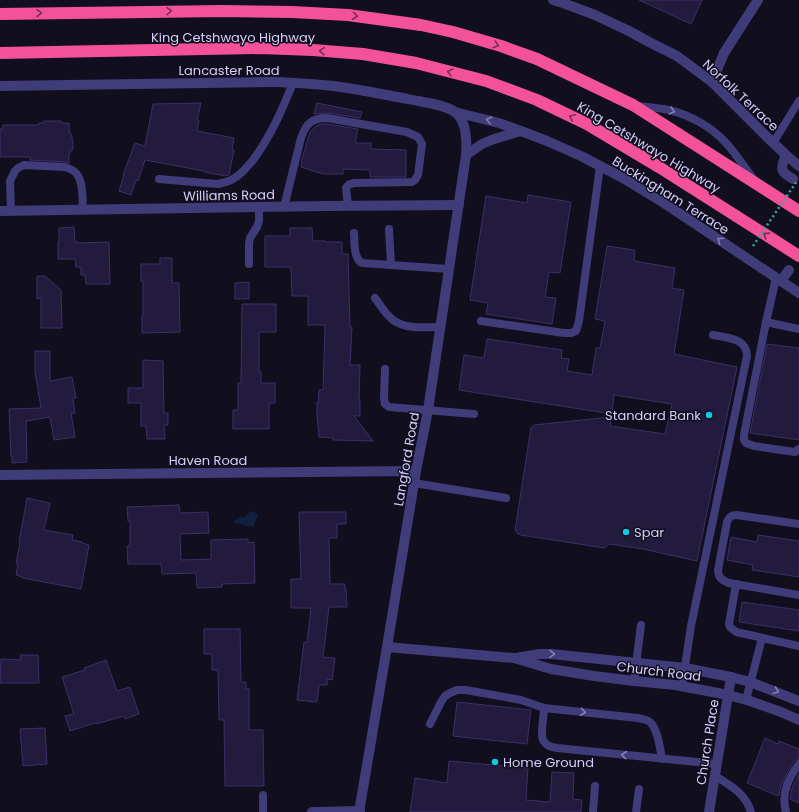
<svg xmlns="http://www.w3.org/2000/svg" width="799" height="812" font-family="Poppins,sans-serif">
<rect width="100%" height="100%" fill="#110e1e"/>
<path fill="#102140" d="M252 511 256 513 258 515 253 527C247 527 241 523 235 523L234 521 240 517C248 518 245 514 252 511Z"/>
<g fill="#231b3e" stroke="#3c2f68">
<path d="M639 0H702L691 24Z"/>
<path d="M201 103 197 120H199L197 131 234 138 232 150H234L229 175 226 176 204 172V171L145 160 138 181 136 180 131 195 119 191 124 175H123L135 143 145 146 153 104Z"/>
<path d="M317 103 362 112 360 118 328 113 314 114Z"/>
<path d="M44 121H61V123H69V130L72 137 73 143V149L69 154V163L65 162 30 160V157H0V129H3V125H39V123H44Z"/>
<path d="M322 124H327L358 129 355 143H371V149L406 150V177H370V170L343 169V174H323L301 167 302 162H301L310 132 316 126Z"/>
<path d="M528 195 571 202 560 273 549 272 545 297 556 298 552 324 486 314 488 303 470 300 486 196 527 203Z"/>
<path d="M74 227 75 242H78V243L109 242 110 284H86L85 275H81V267H76L75 259H58V242H59V228Z"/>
<path d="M290 228H312L313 241H325V242H342V254H348L350 327H352L350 365H360L359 401H360V416H354L373 441 333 440V438L319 437 317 415V402L318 403 319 390H323L325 325H308V296H292L291 267H265V236H290Z"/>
<path d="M607 246 635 250 634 261 675 268 672 288 684 290 674 354 737 367 697 561 643 549 609 544 605 548 521 535 518 534 515 530 531 428 534 425 611 417 610 426 665 434 672 404 614 395 612 414 459 390 464 355 484 358 487 339 562 350 561 358 569 359 567 371 592 375 596 348H600L605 321 595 319Z"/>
<path d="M160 258H172V283H179L180 332 142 333V316H143V281H141V264H160Z"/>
<path d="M37 276H45L61 290 62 328H41V298L37 299Z"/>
<path d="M249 282V299H235V283Z"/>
<path d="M242 304H276V332H259V372H261V383H275V403H269V429H233V410H238V383H241Z"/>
<path d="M767 344 799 348V440L750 433Z"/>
<path d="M35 351H50V381L72 377 76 398 73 399 75 413H71L75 437 54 440 50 417 26 421 27 462 12 463V456H11L9 409 41 408 35 372Z"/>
<path d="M143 360 163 361 164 413H168V425H164L165 439H147L146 426H141V403H128V388H143Z"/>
<path d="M27 498 50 503 44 530 73 535 72 540 82 542V543L89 545 81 589 23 578V577L16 575 18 564 16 563 20 543 19 542Z"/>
<path d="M179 505 180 513 208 512 209 533 180 534 181 560 211 559V540L248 539V543L254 542 255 583 222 584V587L197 588 196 573 162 574 161 564H128L127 546H130V521H128L127 507Z"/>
<path d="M299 512H346V524H337V538H329L330 584H345V590L346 589 347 607H329L323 657 335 658 332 680 327 679V685H319L317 702 297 700 304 642 307 643 311 608H291V579H301Z"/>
<path d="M758 535 799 541V577L752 570 753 565 727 560 731 537 757 542Z"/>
<path d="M742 602 799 610V631L739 622Z"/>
<path d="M204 629H240L241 682H246V689H249V730H263L264 786H225L224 720H219L218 670H212V654H204Z"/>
<path d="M20 655H38L39 683H0L1 659 21 660Z"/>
<path d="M106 660 117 691 130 687 139 714 125 719 124 716 96 724 95 723 70 731 65 716 74 714 62 677 85 670 84 668Z"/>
<path d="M457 702 531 710 527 744 453 736Z"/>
<path d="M45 728 47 764 23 766 20 729Z"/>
<path d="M765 738 778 744 779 741 799 749V759L794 761 787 773 781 785 779 795 778 796 747 783Z"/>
<path d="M449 761 528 768 526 800 550 802 552 772 574 773 573 799 582 800 581 812H410L415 778 447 783Z"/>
<path d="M799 774V803L790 799 792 788Z"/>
</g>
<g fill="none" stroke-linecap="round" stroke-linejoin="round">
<g stroke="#403c7a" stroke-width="8">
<path d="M638 106C648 107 659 108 669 110 690 115 712 127 727 144 736 154 744 167 753 178"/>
<path d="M773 143 799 101"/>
<path d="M159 179 218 184C223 183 228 182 233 179 241 175 247 167 253 160 271 136 282 110 293 83"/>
<path d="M284 207 301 138C306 124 311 118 327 118L407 132 418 137 422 144 418 175 415 180 412 182 354 183C350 184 348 184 346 188L348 206"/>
<path d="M11 211 10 181 15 171 18 168 24 165 65 167C68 168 71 169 74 171 84 179 82 198 83 210"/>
<path d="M389 229 391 265"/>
<path d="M354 233C355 242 353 258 362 263L449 269"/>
<path d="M249 264V243L250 238 257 227 259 221V207"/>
<path d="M776 278 766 322 744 435V440L746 443 754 446 795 452 799 449"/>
<path d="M375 298C380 305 386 315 393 320 407 330 425 327 440 327"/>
<path d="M481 321 564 333H571L576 331 579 321 600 166"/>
<path d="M766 322 799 329"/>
<path d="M385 369 384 398 385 404 389 407 474 414"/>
<path d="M414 483 506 498"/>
<path d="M799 524 737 515C731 515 729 517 727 522L718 570C718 578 722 580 729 583L799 595"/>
<path d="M736 584 729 624 730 627 736 632 799 646"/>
<path d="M634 681 641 625"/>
<path d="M682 686 691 626 747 356C747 338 727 338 713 335"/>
<path d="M746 700 762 638"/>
<path d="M544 708C544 716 540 734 543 740 546 746 551 747 557 748L717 764"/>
<path d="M430 724 441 702 445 696 450 693 457 690H466L521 700 544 708 638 718C642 719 647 720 650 722 658 729 660 749 662 759"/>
<path d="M715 776C730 785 746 794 751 812"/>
<path d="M263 795V812"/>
<path d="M593 812 595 786"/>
<path d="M636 812 639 789"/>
<path d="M786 812C781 793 788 779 799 764"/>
</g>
<g stroke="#403c7a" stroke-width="10">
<path d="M786 155C780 170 780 171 793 179"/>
<path d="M781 281 789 270"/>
</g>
<g stroke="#403c7a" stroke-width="10">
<path d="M553 0 563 3 595 15 629 31 651 43 677 56 712 82 767 137 786 155 799 166"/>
<path d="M712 82 724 53 758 0"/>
<path d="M455 112 499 123 521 131 547 141 581 156 623 178 664 203 799 293"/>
<path d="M466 155 482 144 494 139 521 131"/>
<path d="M0 211 327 206 459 205"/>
<path d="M0 475 416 471"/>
<path d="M312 812 360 811"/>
<path d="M359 812 387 647"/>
<path d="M709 812 731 677"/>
</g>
<g stroke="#403c7a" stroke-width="10">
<path d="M0 86 274 82C296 83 319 84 341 87 363 90 385 95 408 99 421 102 444 104 455 112 467 121 467 141 466 155L428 410 416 471 387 647 514 658 551 669 594 676 634 681 675 685 702 690 728 695 750 701 781 712 799 720"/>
<path d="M516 658 540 654H551L685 668 731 677 750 682 799 701"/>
</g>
<g stroke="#f3529a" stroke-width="12">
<path d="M0 14 222 11 292 12 348 15 421 25 453 32 501 46 537 59 633 105 799 211"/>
<path d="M0 53 261 48 313 50 363 54 416 63 486 81 537 100 587 124 659 167 799 256"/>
</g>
<path stroke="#36a8a4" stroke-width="2.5" stroke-dasharray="2 3" stroke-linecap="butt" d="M753 246 797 181"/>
</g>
<defs><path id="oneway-chevron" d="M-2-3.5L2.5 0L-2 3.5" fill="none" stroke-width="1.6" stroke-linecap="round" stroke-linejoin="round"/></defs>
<g stroke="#772d56">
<use href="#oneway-chevron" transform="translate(169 11) rotate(-1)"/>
<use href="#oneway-chevron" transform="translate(39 13) rotate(-1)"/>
<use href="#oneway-chevron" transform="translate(355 16) rotate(7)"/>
<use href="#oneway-chevron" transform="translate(496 45) rotate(17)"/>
<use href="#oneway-chevron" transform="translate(322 51) rotate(-176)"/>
<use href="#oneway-chevron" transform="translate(450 72) rotate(-166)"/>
<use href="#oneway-chevron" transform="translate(572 117) rotate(-155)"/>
<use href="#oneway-chevron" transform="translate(766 235) rotate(-147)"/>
</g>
<g stroke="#837eb4">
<use href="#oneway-chevron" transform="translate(672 111) rotate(15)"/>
<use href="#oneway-chevron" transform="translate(489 120) rotate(-166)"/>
<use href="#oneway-chevron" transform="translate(720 240) rotate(-146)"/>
<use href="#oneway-chevron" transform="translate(552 654) rotate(3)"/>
<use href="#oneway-chevron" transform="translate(776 691) rotate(22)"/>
<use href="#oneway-chevron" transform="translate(583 712) rotate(6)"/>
<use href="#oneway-chevron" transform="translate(624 755) rotate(-174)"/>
</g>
<g fill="#10cae5" stroke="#110e1e" stroke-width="1.5">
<circle cx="709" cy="415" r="4"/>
<circle cx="626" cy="532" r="4"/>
<circle cx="495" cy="762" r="4"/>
</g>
<g text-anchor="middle" stroke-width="3" stroke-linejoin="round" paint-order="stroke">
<g font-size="13" fill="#d5cefb" stroke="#110e1e">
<text x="233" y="42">King Cetshwayo Highway</text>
<text x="229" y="75">Lancaster Road</text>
<text transform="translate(741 95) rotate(43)" y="5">Norfolk Terrace</text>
<text transform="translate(649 147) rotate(31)" y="5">King Cetshwayo Highway</text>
<text transform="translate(229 195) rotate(-1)" y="5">Williams Road</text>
<text transform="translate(671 195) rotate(32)" y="5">Buckingham Terrace</text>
<text transform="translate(406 459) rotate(-80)" y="5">Langford Road</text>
<text x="208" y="465">Haven Road</text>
<text transform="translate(659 671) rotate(7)" y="5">Church Road</text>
<text transform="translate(707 742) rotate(-81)" y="5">Church Place</text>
</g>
<g font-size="13" fill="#d5cefb" stroke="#110e1e" text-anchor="start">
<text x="701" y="420" text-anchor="end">Standard Bank</text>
<text x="634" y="537">Spar</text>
<text x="503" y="767">Home Ground</text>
</g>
</g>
</svg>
